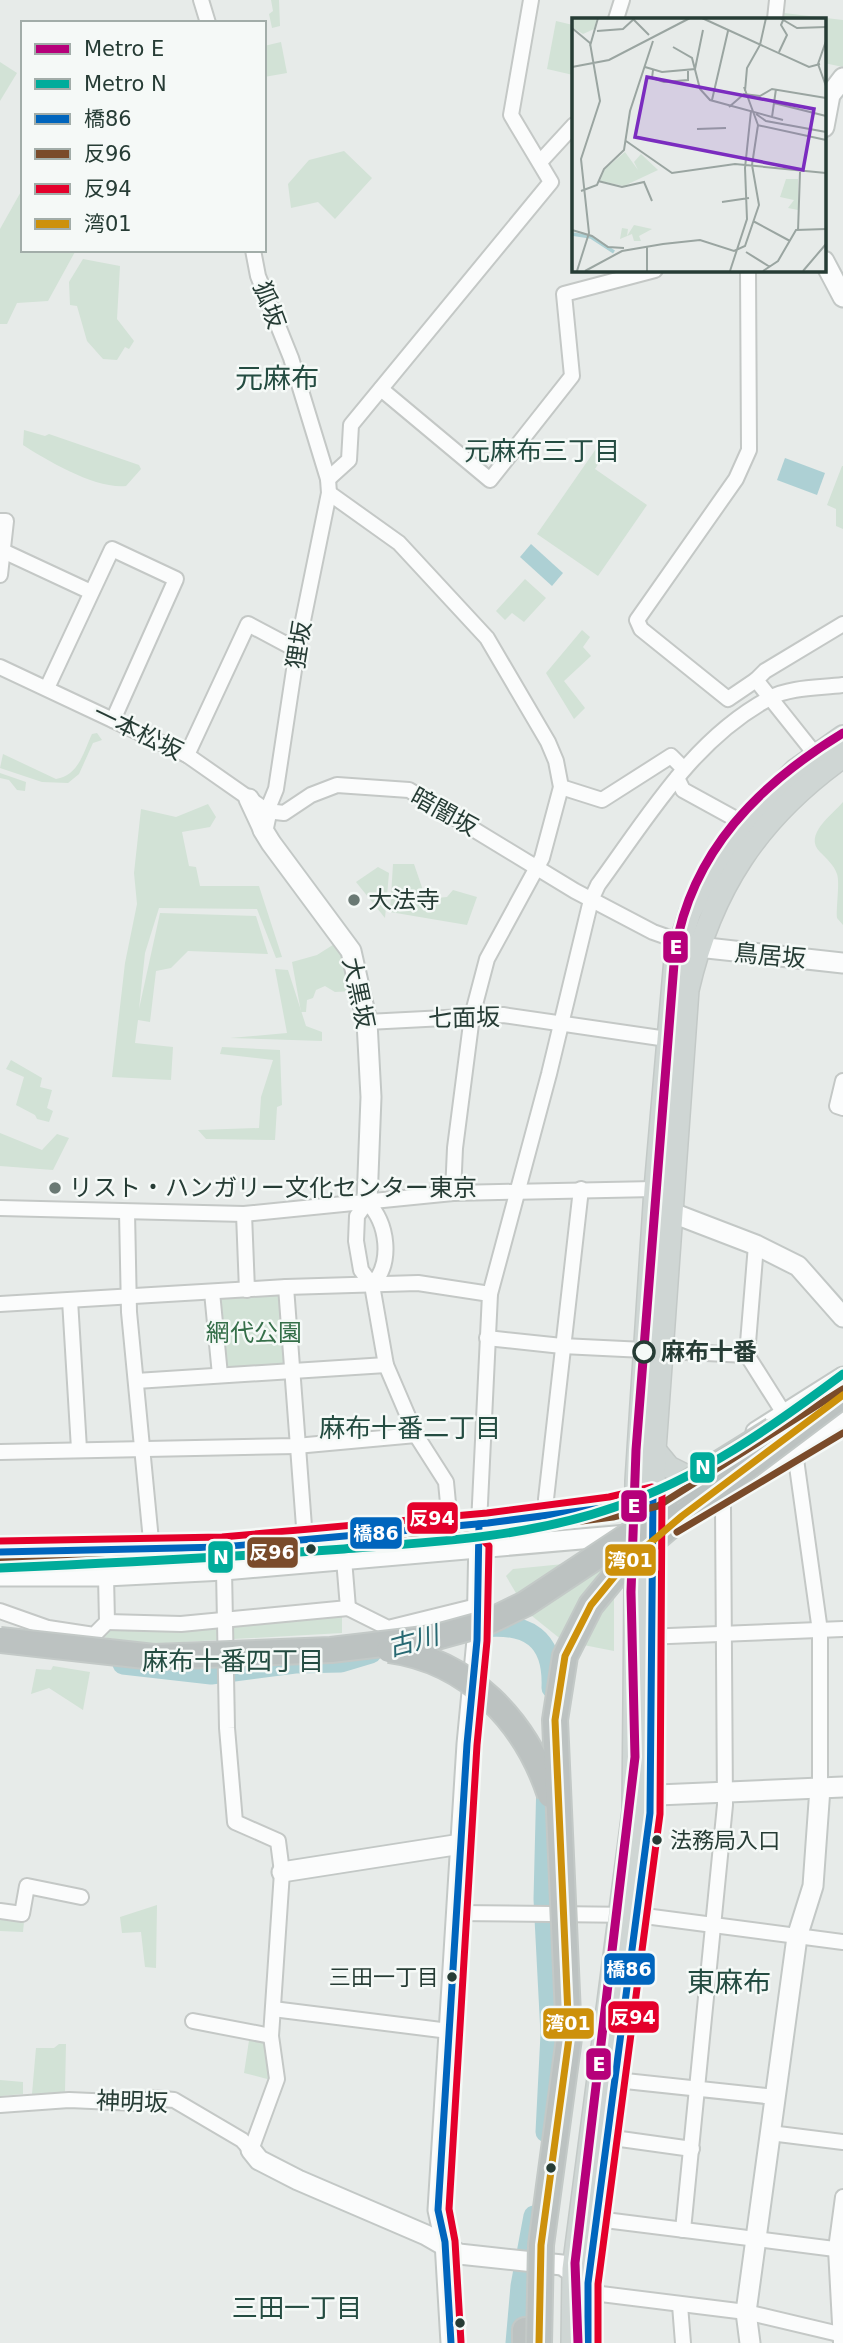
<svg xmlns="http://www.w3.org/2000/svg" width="843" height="2343" font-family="'DejaVu Sans','Noto Sans JP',sans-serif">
<rect width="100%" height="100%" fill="#e7ebe9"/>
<g fill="#d2e2d6">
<path d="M271 0H279L280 26 272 28 269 14 273 11Z"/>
<path d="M784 13 843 20V67L824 63V19H783Z"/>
<path d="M556 21 573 25V75L547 69Z"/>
<path d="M281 42 287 73 264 77V46Z"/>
<path d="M0 62 17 73 0 101Z"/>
<path d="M344 151 372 178 335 219 318 202 291 208 288 184 309 160Z"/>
<path d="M23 188V250H76L48 301 17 303 7 324H0V229Z"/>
<path d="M83 259 120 266 117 319 134 341 129 349 125 347 117 360 103 359 87 341 77 306 70 305 69 282Z"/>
<path d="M24 430 45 436 49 434 139 465 141 469 126 486C95 489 48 461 23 445Z"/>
<path d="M598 446 606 452 595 469 647 505 598 576 537 534Z"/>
<path d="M842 466H843V529L836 526V509L827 505Z"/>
<path d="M525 579 546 598 524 622 512 613 505 620 496 611Z"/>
<path d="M582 630 590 637 583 647 591 656 564 681 585 708 574 719 546 673Z"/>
<path d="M97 733 102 740 93 743 79 774 68 783 42 782 0 768 3 754 56 779C79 775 83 753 92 734Z"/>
<path d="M0 773 26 782 25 791 17 790 9 780 0 778Z"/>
<path d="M843 802V925L837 918C836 907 840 883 837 874 834 865 826 858 820 852 803 835 832 815 843 802Z"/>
<path d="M208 804 216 817 210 827 182 832 189 866 196 867 200 886H259L282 957 276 958 257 909 159 908 145 953 139 1009 160 913 256 916 268 954 188 951 171 968 156 971 150 1022 138 1020 135 1043 173 1047 171 1080 112 1077 125 963 137 904 134 873 141 809 176 817Z"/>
<path d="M393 864H414L426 899 447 897 453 890 477 897 467 925 390 912Z"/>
<path d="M378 867 389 873 385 918 356 882Z"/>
<path d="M336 943 348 962 352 991 335 992 325 986 316 990 313 998 307 1000 306 1012H301L292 962 317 955Z"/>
<path d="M275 969 288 970 306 1026 322 1032V1041L230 1038 287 1033Z"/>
<path d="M222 1047 280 1050 282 1105 277 1107 275 1140 206 1139 198 1130 259 1128 261 1097 273 1060 220 1054Z"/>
<path d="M11 1060 42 1078 40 1087 52 1090 47 1108 53 1111 49 1122 37 1119 35 1115 16 1105 24 1077 6 1069Z"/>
<path d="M0 1133 42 1150 57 1134 69 1138 53 1170 0 1166Z"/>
<path d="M280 1292 287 1369 231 1371 224 1366 218 1302 220 1296Z"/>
<path d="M614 1559V1651L563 1641 527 1612 506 1576 513 1569Z"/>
<path d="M342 1617V1633L234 1639 233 1622Z"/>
<path d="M217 1624 219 1640 148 1644 102 1637 111 1628Z"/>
<path d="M53 1666 90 1672 83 1710 49 1688 31 1694 36 1669 51 1670Z"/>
<path d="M157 1905 156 1968 145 1967 141 1932 122 1933 120 1917Z"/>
<path d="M0 1919 24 1922 23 1932 0 1931Z"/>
<path d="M250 2034 268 2037 271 2080 244 2073Z"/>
<path d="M59 2044H66L65 2092 32 2094 36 2048H54Z"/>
<path d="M0 2080 23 2082V2094L0 2096Z"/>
</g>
<g fill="#add0d4">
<path d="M785 458 825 473 817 495 777 480Z"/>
<path d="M531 544 563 573 552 586 520 557Z"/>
</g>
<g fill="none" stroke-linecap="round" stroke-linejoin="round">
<g stroke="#add0d4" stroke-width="21">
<path d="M481 1627C528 1622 554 1638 552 1688"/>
<path d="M123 1664 211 1674 295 1663 341 1662 371 1653"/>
<path d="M546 2132 551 2034 544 1899 547 1779"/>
<path d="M516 2343 521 2286 534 2216"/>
</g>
<defs>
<g id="street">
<path d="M201 0 208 23"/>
<path d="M616 19 622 0"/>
<path d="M775 19 777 0"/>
<path d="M540 162 574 125"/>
<path d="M253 250 258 276 291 358 328 479 329 493 297 650 276 789 267 811"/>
<path d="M748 270 749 450 736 479 637 620 641 629 728 699 756 680"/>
<path d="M381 389 490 480 572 376 564 294 655 270"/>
<path d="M328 479 349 460 351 425 551 182 511 115 531 0"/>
<path d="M329 493 399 543 487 638 548 742 556 761 561 787 542 858 487 959 472 1016 455 1148 453 1193"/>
<path d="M0 521H6L0 575"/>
<path d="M3 551 91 592"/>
<path d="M0 667 187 755 267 811 284 813 311 795 337 785 409 790 575 891 653 932 687 944"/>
<path d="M47 688 112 549 176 579 113 720"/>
<path d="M815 754 756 680 765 671 843 624"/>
<path d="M187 755 248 624 297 650"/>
<path d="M677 778 683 790 734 818 738 829"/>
<path d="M561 787 602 800 671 756 683 768"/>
<path d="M367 1022 503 1015 667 1039"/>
<path d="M843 1081 837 1106 843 1108"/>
<path d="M0 1208 244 1214 453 1193 655 1189"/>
<path d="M127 1212 129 1312 152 1551"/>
<path d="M244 1214 247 1290"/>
<path d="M372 1285C393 1263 388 1223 367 1202L357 1216 356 1241 361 1270 372 1285 386 1365 416 1435 446 1482 449 1514 457 1520 468 1519"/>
<path d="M286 1287 305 1540"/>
<path d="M212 1292 220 1375"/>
<path d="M70 1300 79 1449"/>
<path d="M0 1304 286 1287 418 1283 490 1294"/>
<path d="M487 1338 562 1346 747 1355 785 1415"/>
<path d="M747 1355 756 1245"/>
<path d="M136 1381 386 1365"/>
<path d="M0 1452 296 1446 416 1435"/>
<path d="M795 1452 820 1631V1788"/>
<path d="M549 1515 546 1499 581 1189"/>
<path d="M479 1524 490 1294 549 1074 591 900 598 885C648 817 693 739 770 698 790 687 820 688 843 685"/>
<path d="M348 1608 388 1628 477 1606"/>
<path d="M0 1611 48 1628 94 1635 107 1622 106 1576"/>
<path d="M107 1622 181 1624 348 1608 344 1559"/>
<path d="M644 1637 843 1629"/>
<path d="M0 1911 22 1914 27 1886 81 1897"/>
<path d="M456 1913 637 1915 843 1942"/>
<path d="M273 2009 449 2031"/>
<path d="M193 2021 271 2036"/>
<path d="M616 2080 775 2097"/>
<path d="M0 2105 69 2100 137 2103 153 2098 174 2100 242 2140 251 2150 277 2079 271 2036 282 1872 278 1841 235 1822 227 1728 224 1570"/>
<path d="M770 2133 843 2142"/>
<path d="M599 2136 692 2149"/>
<path d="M597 2219 843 2250"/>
<path d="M683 2230 725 1805 723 1507 716 1497"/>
<path d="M588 2283 601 2294 746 2312 843 2335"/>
<path d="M680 2305 683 2343"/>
<path d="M841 2342 836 2249 843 2197"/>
</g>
<g id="secondary">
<path d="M824 127 830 95 843 78"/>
<path d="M824 261 843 297"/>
<path d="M249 799 263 829"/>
<path d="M267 811 263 830 271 843 351 951 367 1022 371 1097 367 1202"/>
<path d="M698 947 843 963"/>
<path d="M663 1202 670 1212 756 1245 798 1266 843 1317"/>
<path d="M756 1432 843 1377"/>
<path d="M745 1480 843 1421"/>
<path d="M0 1552 152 1551 223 1547 488 1523 611 1507 650 1498"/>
<path d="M0 1576H106L224 1570 627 1535"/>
<path d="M634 1796 843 1787"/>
<path d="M282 1872 461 1844"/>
<path d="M251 2150 259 2160 298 2180 426 2235 459 2254 562 2265 585 2280"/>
<path d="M451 2343 445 2242 438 2210 467 1744 477 1640 479 1535"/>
<path d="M750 2343 746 2312 797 1937 813 1886 820 1788"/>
</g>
<g id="primary">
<path d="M655 1450 669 1467 685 1475"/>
<path d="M572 2343 573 2269 633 1811 636 1481 655 1189 675 959 690 912 738 829 795 770 843 736"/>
<path d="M588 2343V2283L650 1813V1637L655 1450 688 990C711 889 758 818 843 757"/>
</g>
<path id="highway" d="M525 2330V2343"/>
</defs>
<use href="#street" stroke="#c4c8c6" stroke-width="18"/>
<use href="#secondary" stroke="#c3c8c6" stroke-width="23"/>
<use href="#primary" stroke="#c3c9c7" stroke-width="24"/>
<use href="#highway" stroke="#c3c9c7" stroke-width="28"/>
<use href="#street" stroke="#fbfcfc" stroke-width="14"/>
<use href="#secondary" stroke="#fbfcfc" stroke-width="19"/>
<use href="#primary" stroke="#cfd6d4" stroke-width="21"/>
<use href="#highway" stroke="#bcc2c1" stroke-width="24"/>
<defs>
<g id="highway-bridge">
<path d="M641 1512 773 1430"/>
<path d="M0 1640 154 1657 331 1650 433 1638 484 1624 525 1604 667 1510"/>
<path d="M389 1650C470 1661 526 1722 550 1795"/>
<path d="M539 2343 541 2245 569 2038 555 1720 565 1656 591 1605 623 1566 682 1516 843 1395"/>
</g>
</defs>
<use href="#highway-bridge" stroke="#c3c9c7" stroke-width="28" stroke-linecap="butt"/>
<use href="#highway-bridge" stroke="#bcc2c1" stroke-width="24"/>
<defs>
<g id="bus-1">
<path d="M0 1552 223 1547 488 1523 611 1507 653 1497 650 1813 588 2283V2343"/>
<path d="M451 2343 445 2242 438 2210 467 1744 477 1640 479 1524"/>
</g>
<g id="bus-2">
<path d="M677 1532 843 1433"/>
<path d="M0 1562 224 1557 480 1534 613 1517 658 1506 843 1389"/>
</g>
<g id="bus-3">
<path d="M0 1541 222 1537 487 1513 609 1497 652 1487 662 1491 660 1814 598 2284V2343"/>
<path d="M423 1542 480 1537 489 1546 487 1641 477 1745 449 2209 455 2241 461 2342"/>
</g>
<path id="bus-4" d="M539 2343 541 2245 569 2038 555 1720 565 1656 591 1605 623 1566 682 1516 843 1395"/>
</defs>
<use href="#bus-1" stroke="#f5f9f7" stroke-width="12"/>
<use href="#bus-2" stroke="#f5f9f7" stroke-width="12"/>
<use href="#bus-3" stroke="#f5f9f7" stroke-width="12"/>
<use href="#bus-4" stroke="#f5f9f7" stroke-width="12"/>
<use href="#bus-1" stroke="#0065bd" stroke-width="7"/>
<use href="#bus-2" stroke="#7a4b2a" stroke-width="7"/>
<use href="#bus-3" stroke="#e4002b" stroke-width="7"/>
<use href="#bus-4" stroke="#cd910b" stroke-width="7"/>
<defs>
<path id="metro-1" d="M578 2343 575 2263 635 1757 631 1592 636 1450 675 951C692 851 759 784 843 733"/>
<path id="metro-2" d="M0 1568C115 1563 229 1557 344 1549 435 1542 529 1537 615 1507 700 1478 772 1427 843 1374"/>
</defs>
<use href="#metro-1" stroke="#f5f9f7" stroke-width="14"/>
<use href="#metro-2" stroke="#f5f9f7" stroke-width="14"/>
<use href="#metro-1" stroke="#b6007a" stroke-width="9"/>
<use href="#metro-2" stroke="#00ac9b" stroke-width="9"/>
</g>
<g fill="#6a7974" stroke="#f5f9f7" stroke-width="2.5">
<circle cx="354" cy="900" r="7"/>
<circle cx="55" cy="1188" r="7"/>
</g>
<circle fill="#f5f9f7" stroke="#263c35" stroke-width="3.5" cx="644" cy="1352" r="10"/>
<g fill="#263c35" stroke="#f5f9f7" stroke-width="2.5">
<circle cx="311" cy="1549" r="6"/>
<circle cx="657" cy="1840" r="6"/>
<circle cx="452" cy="1977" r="6"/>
<circle cx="551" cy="2168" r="6"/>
<circle cx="460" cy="2323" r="6"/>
</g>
<g text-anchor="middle" stroke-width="5" stroke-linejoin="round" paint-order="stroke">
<g font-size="22" fill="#263c35" stroke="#f5f9f7" text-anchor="start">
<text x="670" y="1848">法務局入口</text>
<text x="439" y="1985" text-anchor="end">三田一丁目</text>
</g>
<g font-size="24" fill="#263c35" stroke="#f5f9f7">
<text transform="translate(269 305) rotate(70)" y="8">狐坂</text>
<text transform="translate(299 645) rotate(-81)" y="8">狸坂</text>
<text transform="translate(138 732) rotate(26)" y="8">一本松坂</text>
<text transform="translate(444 812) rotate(29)" y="8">暗闇坂</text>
<text transform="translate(770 956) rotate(5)" y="8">鳥居坂</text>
<text transform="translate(358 993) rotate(78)" y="8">大黒坂</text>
<text transform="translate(464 1018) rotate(-1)" y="8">七面坂</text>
<text transform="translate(132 2102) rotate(2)" y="8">神明坂</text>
</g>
<g font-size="24" fill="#263c35" stroke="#f5f9f7" text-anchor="start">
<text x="368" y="908">大法寺</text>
<text x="69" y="1196">リスト・ハンガリー文化センター東京</text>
</g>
<g font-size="24" fill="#356f49" stroke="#f5f9f7">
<text x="254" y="1341">網代公園</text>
</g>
<g font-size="24" font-weight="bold" fill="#263c35" stroke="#f5f9f7" text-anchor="start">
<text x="661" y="1360">麻布十番</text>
</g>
<g font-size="26" fill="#244c41" stroke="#f5f9f7">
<text x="542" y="460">元麻布三丁目</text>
<text x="410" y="1437">麻布十番二丁目</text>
<text x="233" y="1670">麻布十番四丁目</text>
<text x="297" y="2317">三田一丁目</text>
</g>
<g font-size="26" font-style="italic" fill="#276972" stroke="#f5f9f7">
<text transform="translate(413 1641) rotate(-15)" y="9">古川</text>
</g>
<g font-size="28" fill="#244c41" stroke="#f5f9f7">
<text x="277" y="388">元麻布</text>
<text x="729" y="1992">東麻布</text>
</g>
</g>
<g transform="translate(572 18)">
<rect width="254" height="254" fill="#e7ebe9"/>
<path d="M0 0H25L22 11 11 16 0 9ZM53 134 66 152 62 144 69 136 86 152 52 168 28 163 33 151ZM214 161H226V192L216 190 222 182 208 179ZM62 207 80 211 67 218 69 223H62L60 216 48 221 50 210 56 211 55 218Z" fill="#d2e2d6"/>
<path fill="none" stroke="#add0d4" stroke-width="3.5" d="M0 216 19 219 42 234"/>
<path fill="none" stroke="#9aa5a1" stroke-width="2" d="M60 0 77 17M130 0 237 49 248 46M208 0 225 10 254 9M0 10 18 25 28 83 9 141 17 215 5 253M25 13 51 11 63 0M254 23 246 46 254 68M18 28 26 0M101 29 120 40 128 71 138 82 211 102M207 34 215 17 209 7 212 0M0 49 37 42 118 0M73 49 90 54 123 51 131 12M81 52 80 60 92 64 116 62V53M173 73 175 50 188 27 194 0M140 82 156 13M202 85 254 98M157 89 172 76 188 78 200 71 254 80M184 96 194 103 254 114M200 99 204 71M185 107 254 122M125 111 154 110M54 123 100 155 163 146 254 155M26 163 50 169 72 164 80 183M9 173 25 167 32 151 52 132 58 93 81 23M150 184 177 180M181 203 218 223M0 212 20 218 36 229 52 230M226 213 228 154M75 229V253M174 234 198 249M13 253 50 233 91 226 128 222 162 233 173 228 187 187 180 147 186 107 172 69M158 253 175 201 173 150 179 93M191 253 206 243 224 212 254 211M231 253 254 226"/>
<path fill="#7b2cbf" fill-opacity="0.15" stroke="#7b2cbf" stroke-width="3.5" d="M75 59 242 91 231 152 63 119Z"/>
<rect width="254" height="254" fill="none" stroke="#263c35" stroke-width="3.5"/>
</g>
<g stroke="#f5f9f7" stroke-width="2.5">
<rect x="662" y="930" width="27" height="34" rx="7" fill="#b6007a"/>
<rect x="689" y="1451" width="27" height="33" rx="7" fill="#00ac9b"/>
<rect x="620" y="1489" width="28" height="34" rx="7" fill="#b6007a"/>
<rect x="406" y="1501" width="53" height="34" rx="7" fill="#e4002b"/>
<rect x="349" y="1516" width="54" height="34" rx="7" fill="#0065bd"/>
<rect x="246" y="1536" width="53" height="33" rx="7" fill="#7a4b2a"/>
<rect x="207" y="1540" width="27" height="34" rx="7" fill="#00ac9b"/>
<rect x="604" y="1543" width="53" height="34" rx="7" fill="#cd910b"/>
<rect x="603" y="1952" width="53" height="34" rx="7" fill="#0065bd"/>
<rect x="607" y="2000" width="53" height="34" rx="7" fill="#e4002b"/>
<rect x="542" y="2007" width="53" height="33" rx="7" fill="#cd910b"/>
<rect x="585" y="2047" width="27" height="34" rx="7" fill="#b6007a"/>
</g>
<g font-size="19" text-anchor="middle" font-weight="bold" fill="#fff">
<text x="676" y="954">E</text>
<text x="703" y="1474">N</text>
<text x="634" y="1513">E</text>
<text x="432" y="1525">反94</text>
<text x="376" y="1540">橋86</text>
<text x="272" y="1559">反96</text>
<text x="221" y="1564">N</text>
<text x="630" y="1567">湾01</text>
<text x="629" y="1976">橋86</text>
<text x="633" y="2024">反94</text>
<text x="568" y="2030">湾01</text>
<text x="599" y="2071">E</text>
</g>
<rect x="21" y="21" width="245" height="231" fill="#f5f9f7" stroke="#a2ada9" stroke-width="2"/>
<rect x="35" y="44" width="35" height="10" fill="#b6007a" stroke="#a2ada9" stroke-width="2"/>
<text x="84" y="56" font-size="21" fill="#263c35">Metro E</text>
<rect x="35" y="79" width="35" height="10" fill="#00ac9b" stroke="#a2ada9" stroke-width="2"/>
<text x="84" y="91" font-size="21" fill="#263c35">Metro N</text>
<rect x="35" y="114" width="35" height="10" fill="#0065bd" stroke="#a2ada9" stroke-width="2"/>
<text x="84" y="126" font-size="21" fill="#263c35">橋86</text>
<rect x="35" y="149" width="35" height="10" fill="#7a4b2a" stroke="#a2ada9" stroke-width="2"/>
<text x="84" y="161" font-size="21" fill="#263c35">反96</text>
<rect x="35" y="184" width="35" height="10" fill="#e4002b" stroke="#a2ada9" stroke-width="2"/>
<text x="84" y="196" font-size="21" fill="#263c35">反94</text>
<rect x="35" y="219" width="35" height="10" fill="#cd910b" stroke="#a2ada9" stroke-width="2"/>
<text x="84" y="231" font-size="21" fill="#263c35">湾01</text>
</svg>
